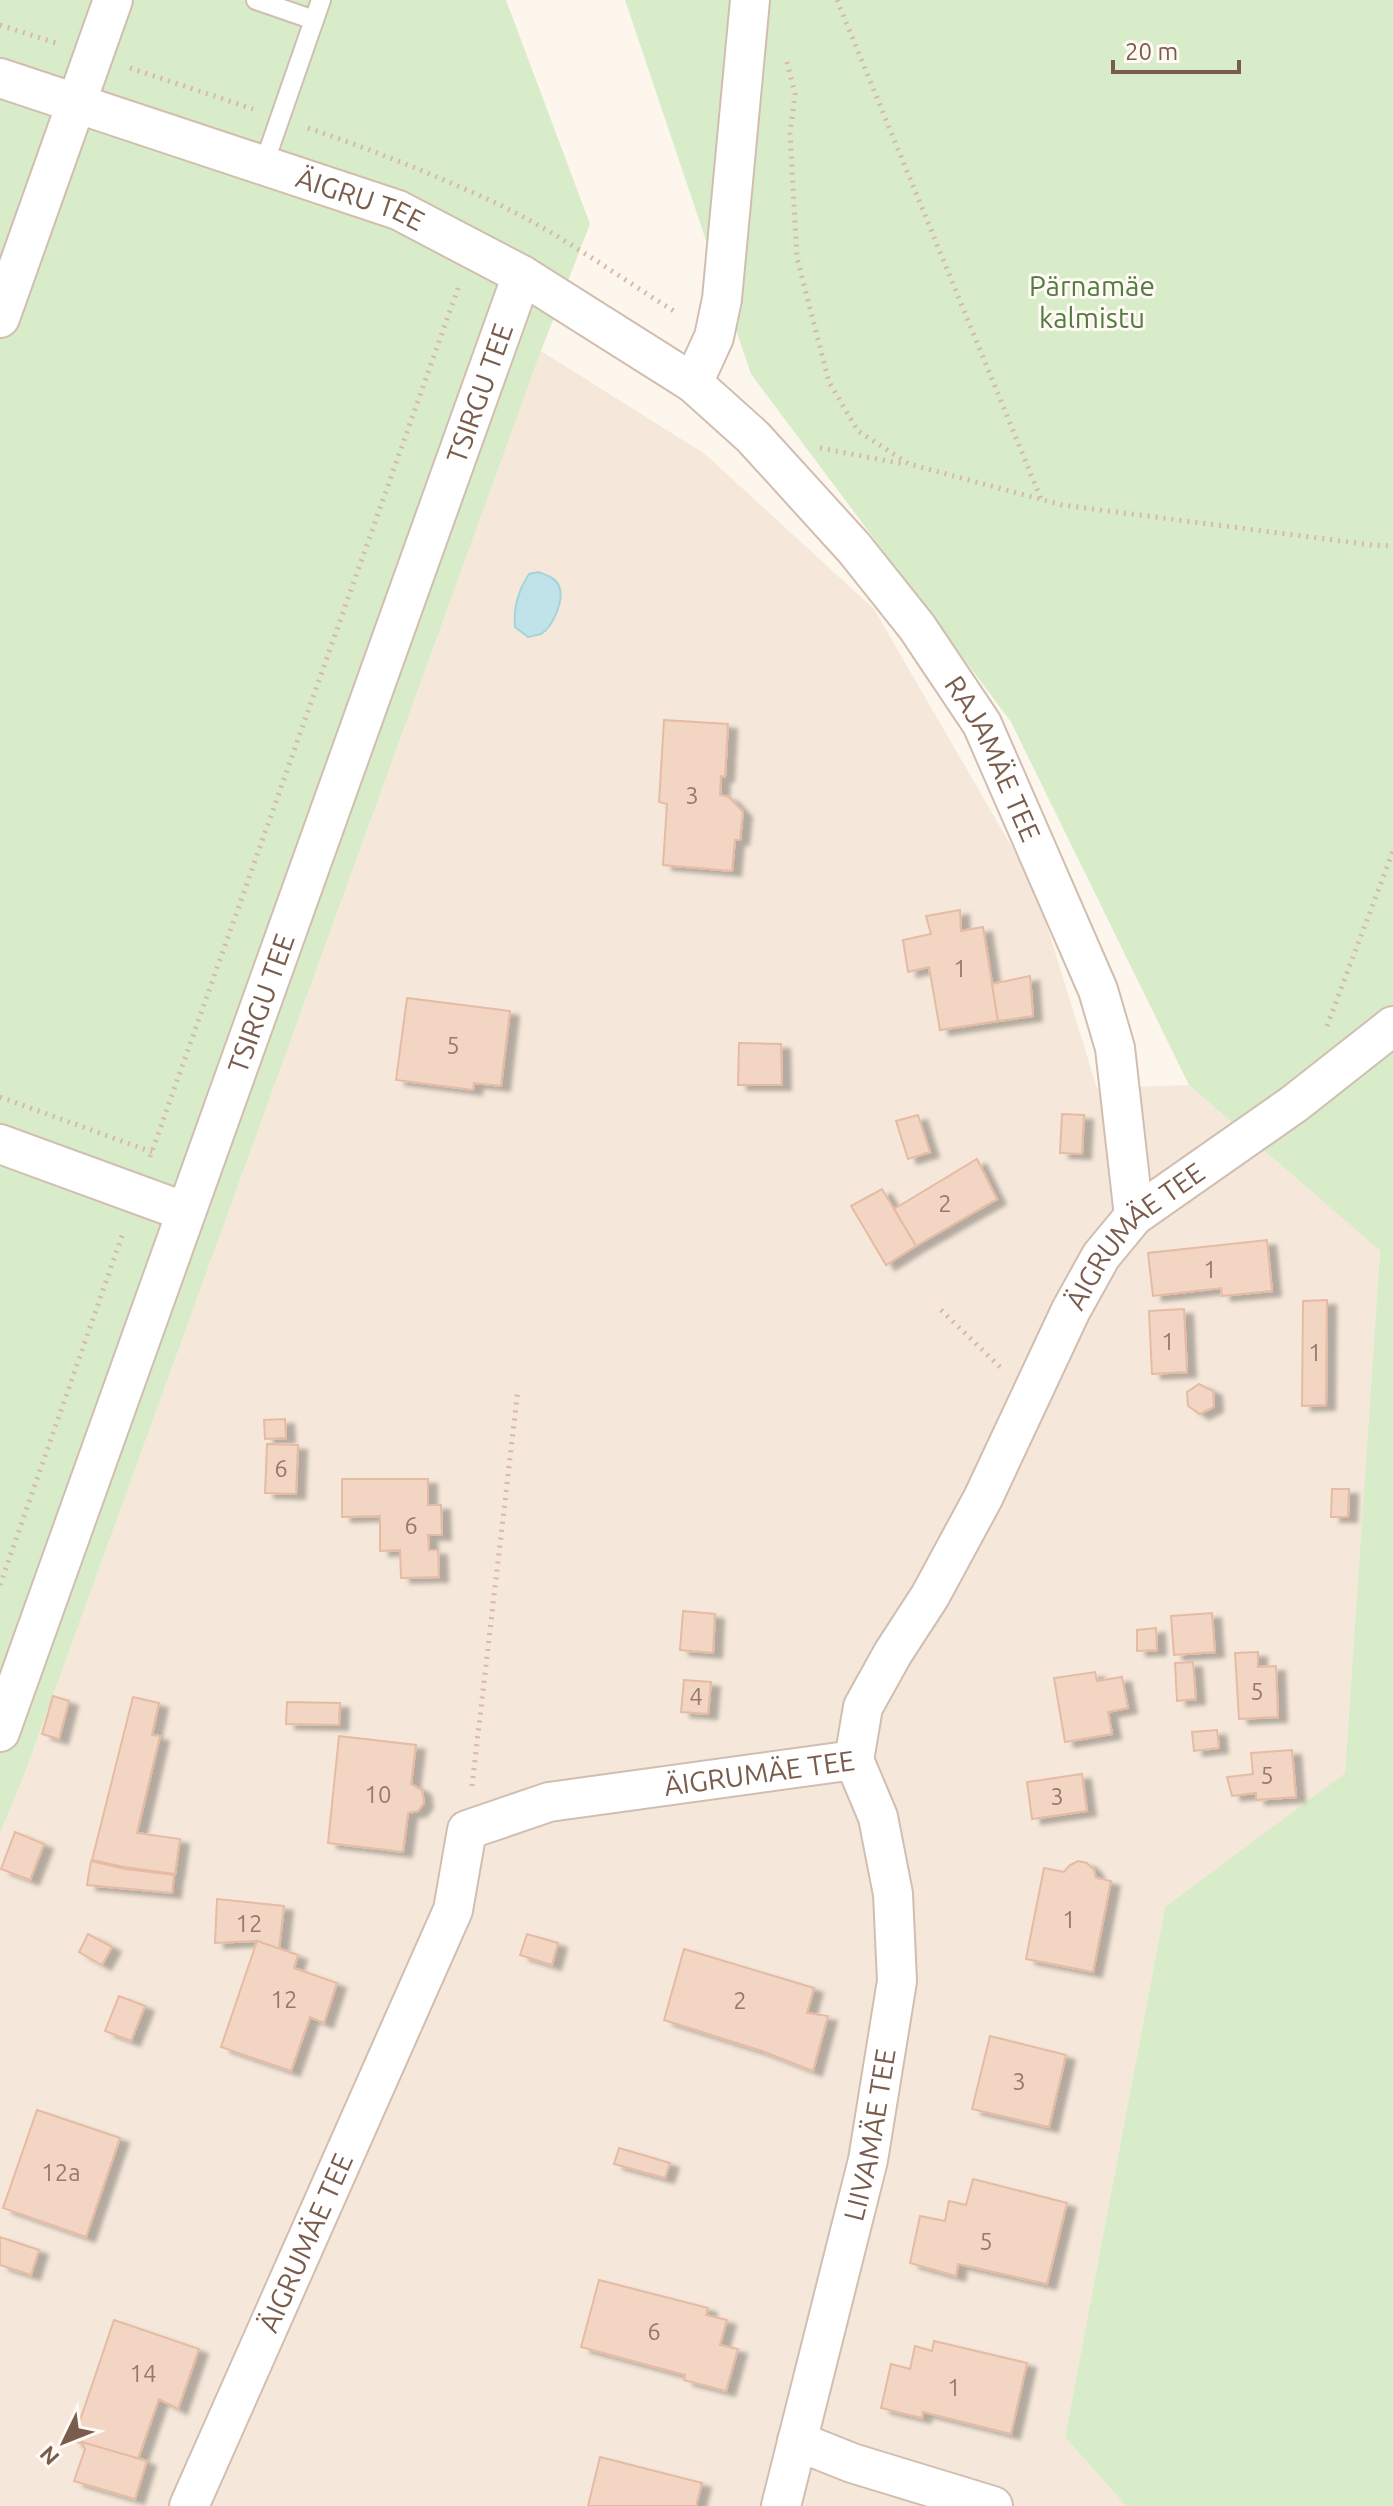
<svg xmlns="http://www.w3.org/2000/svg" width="1393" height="2506" font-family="Ubuntu,sans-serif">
<defs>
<filter id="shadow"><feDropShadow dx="9" dy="5" stdDeviation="2" flood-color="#0004"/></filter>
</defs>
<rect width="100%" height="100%" fill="#fdf6ec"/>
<path fill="#f5e8da" d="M541 351 705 454 874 609 1035 887 1097 1088 1189 1085 1380 1251 1345 1773 1165 1907 1065 2437 1126 2506H0V1833L23 1778Z"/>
<g fill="#d8ecc9">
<path d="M0 0H506L590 224 541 351 23 1778 0 1833Z"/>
<path d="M625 0H1393V2506H1126L1065 2437 1165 1907 1345 1773 1380 1251 1189 1085 1011 722 751 374Z"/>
</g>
<path fill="#bfe3e8" stroke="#a5d3da" stroke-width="2" d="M538 572C546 575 555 577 559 586 565 599 553 627 541 634 540 634 530 637 528 637L515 627C513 607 518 591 529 574Z"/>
<g fill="#f3d5c3" stroke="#e6bba3" stroke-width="2" filter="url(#shadow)">
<path d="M664 720 728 724 725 777 721 776 720 795 729 797 743 812 740 840H735L732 871 663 865 667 804 659 802Z"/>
<path d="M960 910 961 931 983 927 998 1021 940 1030 929 967 908 972 903 940 931 934 926 916Z"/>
<path d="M1030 976 1033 1016 998 1021 992 984Z"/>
<path d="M407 998 510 1011 501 1086 474 1083 473 1090 396 1080Z"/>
<path d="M739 1043 781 1044 782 1085H738Z"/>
<path d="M1062 1114 1084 1115 1082 1154 1060 1153Z"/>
<path d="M918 1115 930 1152 908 1159 896 1121Z"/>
<path d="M977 1159 997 1199 916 1246 894 1209Z"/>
<path d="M882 1189 916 1246 886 1265 851 1206Z"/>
<path d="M1267 1240 1272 1291 1222 1296 1221 1288 1153 1296 1148 1253Z"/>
<path d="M1327 1300 1326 1405 1302 1406 1303 1301Z"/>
<path d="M1184 1309 1187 1372 1152 1374 1149 1311Z"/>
<path d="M1199 1384 1213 1391 1214 1407 1200 1414 1188 1406 1187 1392Z"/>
<path d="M285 1419 286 1438 265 1439 264 1420Z"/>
<path d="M267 1444 298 1445 296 1494 265 1493Z"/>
<path d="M342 1479H428V1505H441L442 1535H428L429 1550H438L439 1577 401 1578 400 1550 380 1551V1516L342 1517Z"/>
<path d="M1332 1489H1349L1348 1517H1331Z"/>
<path d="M683 1611 715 1614 713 1653 680 1650Z"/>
<path d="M1212 1613 1215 1652 1174 1655 1171 1616Z"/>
<path d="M1156 1628 1157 1650 1137 1651V1630Z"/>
<path d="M1258 1652V1667L1276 1666 1278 1717 1239 1719 1235 1653Z"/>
<path d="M1193 1662 1196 1699 1177 1701 1175 1663Z"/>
<path d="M1095 1672 1097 1681 1122 1677 1128 1708 1108 1712 1112 1734 1065 1742 1054 1678Z"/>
<path d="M684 1680 711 1682 708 1714 681 1712Z"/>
<path d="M53 1696 69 1701 59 1739 42 1734Z"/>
<path d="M133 1697 159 1703 152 1735 160 1736 137 1833 180 1839 175 1874 124 1867 92 1860Z"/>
<path d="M287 1702 340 1703 339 1725 286 1724Z"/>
<path d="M1217 1730 1219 1748 1194 1751 1192 1732Z"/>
<path d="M339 1736 416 1745 411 1784 422 1790 424 1803 418 1811 408 1813 403 1852 328 1843Z"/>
<path d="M1292 1750 1296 1797 1256 1800V1793L1232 1796 1227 1777 1253 1774 1251 1753Z"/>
<path d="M1082 1774 1087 1811 1032 1819 1027 1782Z"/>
<path d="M15 1832 44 1844 30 1880 1 1869Z"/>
<path d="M91 1861 125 1869 174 1875 172 1893 87 1885Z"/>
<path d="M1078 1861 1087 1863 1094 1870 1096 1878 1111 1881 1093 1972 1026 1959 1044 1868 1064 1872 1070 1865Z"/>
<path d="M217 1899 284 1906 279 1949 257 1941 215 1943Z"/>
<path d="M88 1934 112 1947 102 1965 79 1952Z"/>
<path d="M527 1934 558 1943 552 1965 520 1955Z"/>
<path d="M257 1941 298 1955 294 1968 337 1983 324 2023 310 2017 291 2071 221 2047Z"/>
<path d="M684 1949 814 1988 807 2013 828 2016 813 2071 762 2051 664 2020Z"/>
<path d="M119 1996 145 2006 131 2041 105 2031Z"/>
<path d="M990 2036 1066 2055 1049 2127 972 2109Z"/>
<path d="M37 2110 120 2138 86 2237 3 2208Z"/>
<path d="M619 2148 670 2163 665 2178 614 2164Z"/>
<path d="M973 2179 1067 2203 1047 2284 958 2264 956 2276 910 2263 920 2216 945 2221 949 2201 966 2205Z"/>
<path d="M0 2237 39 2250 31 2275 0 2265Z"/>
<path d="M599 2280 708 2308 706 2315 727 2320 720 2345 738 2349 726 2391 684 2380 685 2375 581 2347Z"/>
<path d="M114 2320 199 2349 178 2409 159 2399 138 2459 73 2441Z"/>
<path d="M934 2341 1027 2363 1011 2434 923 2412 922 2418 881 2408 891 2364 910 2369 915 2346 932 2351Z"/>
<path d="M82 2442 147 2461 135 2499 74 2481 85 2449Z"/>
<path d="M600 2457 702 2483 696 2506H588Z"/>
</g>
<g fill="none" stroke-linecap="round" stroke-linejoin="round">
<defs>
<g id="service">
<path d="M256 0 314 20"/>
<path d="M264 164 321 0"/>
</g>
<g id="minor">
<path id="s1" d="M0 78 398 210 522 275 693 383 753 437 854 548 917 627 982 724 1098 990 1115 1048 1134 1216"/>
<path d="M0 318 113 0"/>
<path d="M693 383 714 337 722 299 750 0"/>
<path d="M0 1144 186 1212"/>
<path id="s2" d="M0 1732 522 275"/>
<path id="s3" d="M854 1760 863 1707 893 1653 930 1596 983 1498 1071 1310 1101 1256 1134 1216 1294 1104 1393 1026"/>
<path d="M797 2441 852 2463 993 2506"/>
<path id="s4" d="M189 2506 453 1910 467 1830 549 1802 854 1760"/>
<path id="s5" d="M781 2506 868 2160 897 1981 893 1894 878 1817 854 1760"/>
</g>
</defs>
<use href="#service" stroke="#d1beb0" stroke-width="22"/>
<use href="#minor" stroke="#d1beb0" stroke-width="42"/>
<g stroke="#d9b8a5" stroke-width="5" stroke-dasharray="2 6" stroke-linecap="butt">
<path d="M837 0 1041 499"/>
<path d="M0 25 56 43"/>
<path d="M787 62 795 94 790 133 797 258 829 382 858 431 909 464 1062 505 1372 545 1393 546"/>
<path d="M130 68 253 109"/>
<path d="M308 128C373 150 438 176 500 205 562 235 619 277 677 313"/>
<path d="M820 448 904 464"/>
<path d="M1327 1026 1393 851"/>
<path d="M0 1097 152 1152"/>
<path d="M150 1157 458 288"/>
<path d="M941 1310 1001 1368"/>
<path d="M0 1585 124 1230"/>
<path d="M472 1786 518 1389"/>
</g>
<use href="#service" stroke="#fff" stroke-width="18"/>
<use href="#minor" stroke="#fff" stroke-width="38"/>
</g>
<g text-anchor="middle" stroke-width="6" stroke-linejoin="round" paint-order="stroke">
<g font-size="24" fill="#987a6a">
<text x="692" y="804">3</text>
<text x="960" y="977">1</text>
<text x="453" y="1054">5</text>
<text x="945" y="1212">2</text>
<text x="1210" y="1278">1</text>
<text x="1168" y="1350">1</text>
<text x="1315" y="1361">1</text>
<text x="281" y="1477">6</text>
<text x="411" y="1534">6</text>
<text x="1257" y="1700">5</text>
<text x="696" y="1705">4</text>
<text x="1267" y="1784">5</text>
<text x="378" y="1803">10</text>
<text x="1057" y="1805">3</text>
<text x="1069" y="1928">1</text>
<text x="249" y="1932">12</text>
<text x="284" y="2008">12</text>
<text x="740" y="2009">2</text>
<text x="1019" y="2090">3</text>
<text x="61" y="2181">12a</text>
<text x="986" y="2250">5</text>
<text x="654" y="2340">6</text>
<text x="143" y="2382">14</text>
<text x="954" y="2396">1</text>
</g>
<g font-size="28" fill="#7a5c4d" stroke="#fffaf3">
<text dy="10" stroke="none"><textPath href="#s1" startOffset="380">ÄIGRU TEE</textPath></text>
<text dy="10" stroke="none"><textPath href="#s2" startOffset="1422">TSIRGU TEE</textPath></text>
<text dy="10" stroke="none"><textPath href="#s1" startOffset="1246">RAJAMÄE TEE</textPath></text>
<text dy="10" stroke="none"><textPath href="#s2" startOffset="774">TSIRGU TEE</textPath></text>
<text dy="10" stroke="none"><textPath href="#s3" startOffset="602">ÄIGRUMÄE TEE</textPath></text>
<text dy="10" stroke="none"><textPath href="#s4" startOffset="1032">ÄIGRUMÄE TEE</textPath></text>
<text dy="10" stroke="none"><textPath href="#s5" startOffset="382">LIIVAMÄE TEE</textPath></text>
<text dy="10" stroke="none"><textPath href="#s4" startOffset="288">ÄIGRUMÄE TEE</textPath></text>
</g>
<g font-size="28" fill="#537a41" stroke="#fffaf3">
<text x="1092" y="296">Pärnamäe<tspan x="1092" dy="32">kalmistu</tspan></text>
</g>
</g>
<g transform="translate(64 2442) rotate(227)" stroke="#fffaf3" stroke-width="6" paint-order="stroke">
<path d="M0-6L14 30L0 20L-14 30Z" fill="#7a5c4d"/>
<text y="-12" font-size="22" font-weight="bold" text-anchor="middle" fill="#7a5c4d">N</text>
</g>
<path d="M1113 60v12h126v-12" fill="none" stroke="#7a5c4d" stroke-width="4"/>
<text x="1125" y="60" font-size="24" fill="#7a5c4d" stroke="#fffaf3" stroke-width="6" paint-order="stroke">20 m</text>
</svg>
